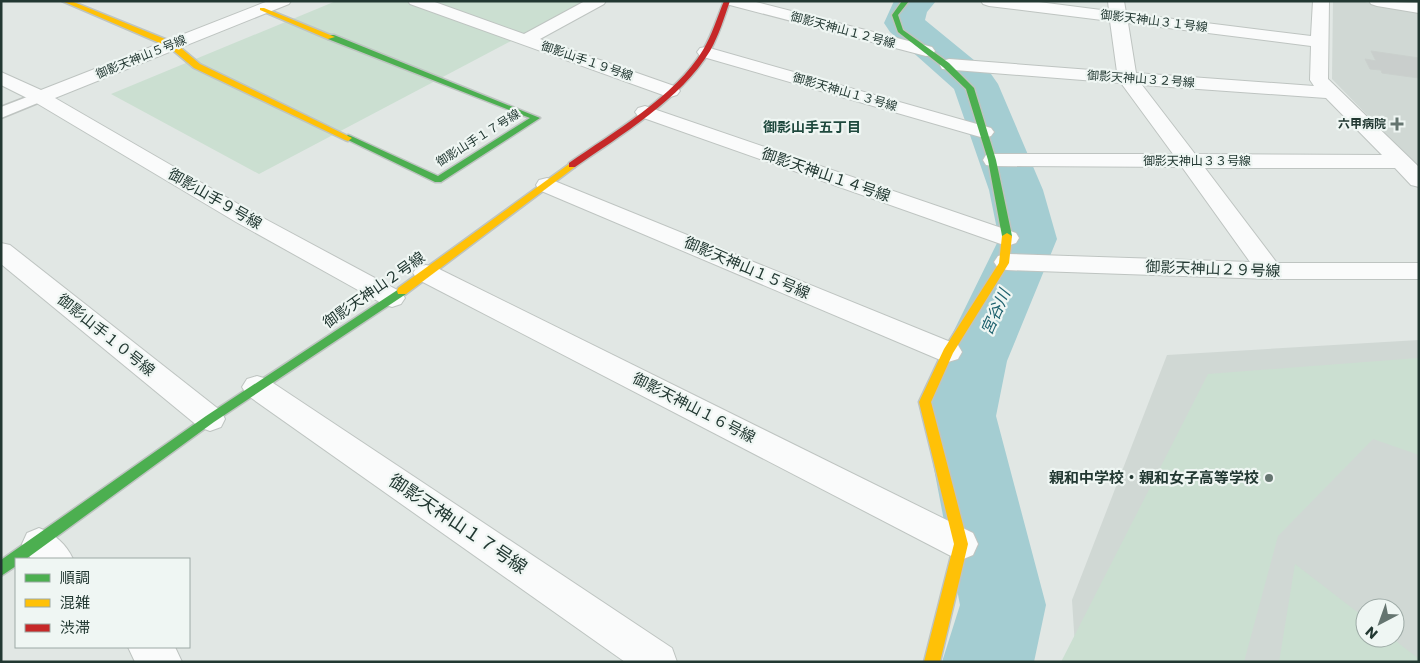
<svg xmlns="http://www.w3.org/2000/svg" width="1420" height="663" font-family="Poppins,'Noto Sans JP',sans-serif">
<rect width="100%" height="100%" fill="#e1e7e4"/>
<g fill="#d0d8d4" fill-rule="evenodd">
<path d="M1333 1H1359L1419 12V168L1332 79Z"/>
<path d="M1419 340V662H1076L1072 600 1167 355ZM1365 608H1395V638H1365Z"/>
</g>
<g fill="#cbdfd1">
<path d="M336 1H587L259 174 111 94Z"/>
<path d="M1418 358 1419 455 1373 439 1278 536 1244 662H1061L1208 374Z"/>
<path d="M1295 564 1365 618V638H1392L1419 659V662H1279Z"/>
</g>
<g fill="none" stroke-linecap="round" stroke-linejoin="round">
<path fill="#a4cdd2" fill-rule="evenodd" d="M894 1H936L927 12 925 20 991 74 998 84 1043 190 1057 239 1007 361 996 416 1046 605 1034 662H942L960 605 924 416 939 361 999 239 989 190 954 89 890 32 884 23Z"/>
</g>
<path fill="#c9cecc" stroke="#cad0cd" d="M1371 51 1419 58V78L1382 73 1381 70 1370 69 1365 59 1376 61Z"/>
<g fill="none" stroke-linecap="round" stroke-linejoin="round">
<defs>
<path id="lane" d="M40 92 45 94 48 97 45 100 1 118V107Z"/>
<g id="street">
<path d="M268 1H291L289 4 55 98 252 212 401 292 405 298 401 304 392 307 383 304 236 222 33 101 1 85V72L41 90Z"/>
<path d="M408 1H432L524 34 585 1H606L604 4 540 39 677 87 680 91 677 95 670 97 663 95 410 4Z"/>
<path d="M724 1H752L932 47 935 51 932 55 926 56 726 4Z"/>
<path d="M981 1H1031L1109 11 1108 1H1124L1126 13 1311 36 1313 1H1329L1328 79 1419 167V187L1411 185 1395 168H1205L1277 263H1419V279H1270L1007 270 998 268 994 262 998 256 1007 254 1250 262 1182 167 994 166 986 165 983 160 986 155 994 154H1173L1121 83 942 69 940 65 942 61 949 59 1117 72 1110 21 989 6 983 4ZM1128 23 1311 46 1310 80 1314 86 1136 73ZM1142 85 1326 98 1382 155 1195 154Z"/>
<path d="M1369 1 1419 3V13L1377 6 1371 4Z"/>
<path d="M706 47 991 128 994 132 991 136 984 138 977 136 700 56 697 52 700 48Z"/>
<path d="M645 106 1016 233 1019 238 1016 243 1007 246 998 243 638 116 635 112 638 108Z"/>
<path d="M547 178 958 345 962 352 958 359 948 362 938 359 539 190 536 185 539 180Z"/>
<path d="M1 243 10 245 221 411 225 419 221 427 210 431 199 427 1 264Z"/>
<path d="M426 265 435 267 973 533 978 544 973 555 961 560 949 555 417 279 413 273 417 267Z"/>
<path d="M257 376 267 379 672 648 677 662H625L247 395 242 387 247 379Z"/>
<path d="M39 528C55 534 66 544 73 559H31L22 544 27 533Z"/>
<path d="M128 647H175L182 662H135Z"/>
</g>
<g id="fast">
<path d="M902 1H909L898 15 903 30 949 63 974 88 996 160 1012 236 1011 238H1003L1002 236 988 160 966 89 943 67 898 32 892 15Z"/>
<path d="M328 35H334L540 118 441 182H435L344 138 348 135 351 136 438 176 530 118 328 39Z"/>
<path d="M402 287 407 291 406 294 214 422 26 559H16V566L1 576V560L206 416Z"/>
</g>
<g id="slow">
<path d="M62 1H71L175 43 200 64 352 138 348 141 345 140 194 68 169 47Z"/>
<path d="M260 8H264L335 37 328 39 260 10Z"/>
<path d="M572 162 575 163V167L406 294H398L397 291 398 288Z"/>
<path d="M1007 233 1012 236 1009 263 953 353 931 402 968 544 940 662H924L954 544 919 402 944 349 999 263 1002 236Z"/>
</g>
<path id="jam" d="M724 1H730C724 18 719 35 710 51 681 99 621 135 575 167H569V163C612 133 676 96 703 50 712 35 717 18 724 1Z"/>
</defs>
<use href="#lane" stroke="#bec4c1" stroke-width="3"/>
<use href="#street" stroke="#bec4c1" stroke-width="2"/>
<use href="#fast" stroke="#bec4c1" stroke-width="3"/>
<use href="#slow" stroke="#bec4c1" stroke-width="3"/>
<use href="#jam" stroke="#bec4c1" stroke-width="3"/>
<use href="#lane" fill="#fafbfb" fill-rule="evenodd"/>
<use href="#street" fill="#fafbfb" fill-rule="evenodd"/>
<use href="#fast" fill="#4caf50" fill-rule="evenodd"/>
<use href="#slow" fill="#ffc107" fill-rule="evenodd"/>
<use href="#jam" fill="#c62828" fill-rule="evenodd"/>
</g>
<g fill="#657570" stroke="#eff6f3" stroke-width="2">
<path d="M1394.5 116.5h5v5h5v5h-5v5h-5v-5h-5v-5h5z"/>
<circle cx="1269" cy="478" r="5"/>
</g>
<g text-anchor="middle" stroke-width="4.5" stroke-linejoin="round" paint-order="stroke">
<g font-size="12" fill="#223832" stroke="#eff6f3">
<text transform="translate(1154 21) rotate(7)" y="4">御影天神山３１号線</text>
<text transform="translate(843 30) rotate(15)" y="4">御影天神山１２号線</text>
<text transform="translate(141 57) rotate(-22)" y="4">御影天神山５号線</text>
<text transform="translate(587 61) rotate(19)" y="4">御影山手１９号線</text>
<text transform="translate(1141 79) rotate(4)" y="4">御影天神山３２号線</text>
<text transform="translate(845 92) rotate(16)" y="4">御影天神山１３号線</text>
<text transform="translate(478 138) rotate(-32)" y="4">御影山手１７号線</text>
<text x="1197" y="165">御影天神山３３号線</text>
</g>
<g font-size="12" font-weight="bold" fill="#223832" stroke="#eff6f3" text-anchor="end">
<text x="1386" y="128">六甲病院</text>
</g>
<g font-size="14" font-weight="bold" fill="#1f493e" stroke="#eff6f3">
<text x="812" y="132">御影山手五丁目</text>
</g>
<g font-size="15" fill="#223832" stroke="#eff6f3">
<text transform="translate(826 175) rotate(19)" y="5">御影天神山１４号線</text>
<text transform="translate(215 199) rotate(30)" y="5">御影山手９号線</text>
<text transform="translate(747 268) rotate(23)" y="5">御影天神山１５号線</text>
<text transform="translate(1213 269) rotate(2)" y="5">御影天神山２９号線</text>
<text transform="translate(374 290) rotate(-35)" y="5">御影天神山２号線</text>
<text transform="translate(106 335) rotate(39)" y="5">御影山手１０号線</text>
<text transform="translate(694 408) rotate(27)" y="5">御影天神山１６号線</text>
</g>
<g font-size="15" font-weight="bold" fill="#223832" stroke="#eff6f3" text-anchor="end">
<text x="1259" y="483">親和中学校・親和女子高等学校</text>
</g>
<g font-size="16" font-style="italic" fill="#20636f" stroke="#eff6f3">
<text transform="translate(995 312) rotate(-66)" y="6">宮谷川</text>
</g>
<g font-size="18" fill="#223832" stroke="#eff6f3">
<text transform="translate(458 524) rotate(34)" y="6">御影天神山１７号線</text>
</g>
</g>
<rect width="1420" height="663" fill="none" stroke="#223832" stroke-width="5"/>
<rect x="15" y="558" width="175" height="90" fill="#eff6f3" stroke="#9daaa6"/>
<rect x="25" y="574" width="25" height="8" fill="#4caf50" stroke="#9daaa6"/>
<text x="60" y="583" font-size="15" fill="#223832">順調</text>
<rect x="25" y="599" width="25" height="8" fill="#ffc107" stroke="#9daaa6"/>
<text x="60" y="608" font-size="15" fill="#223832">混雑</text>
<rect x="25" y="624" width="25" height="8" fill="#c62828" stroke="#9daaa6"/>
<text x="60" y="633" font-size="15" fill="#223832">渋滞</text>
<g transform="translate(1380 623) rotate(221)"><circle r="24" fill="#eff6f3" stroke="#9daaa6"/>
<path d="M0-4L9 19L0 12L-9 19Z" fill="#657570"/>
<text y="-8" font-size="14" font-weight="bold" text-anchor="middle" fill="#223832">N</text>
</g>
</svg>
